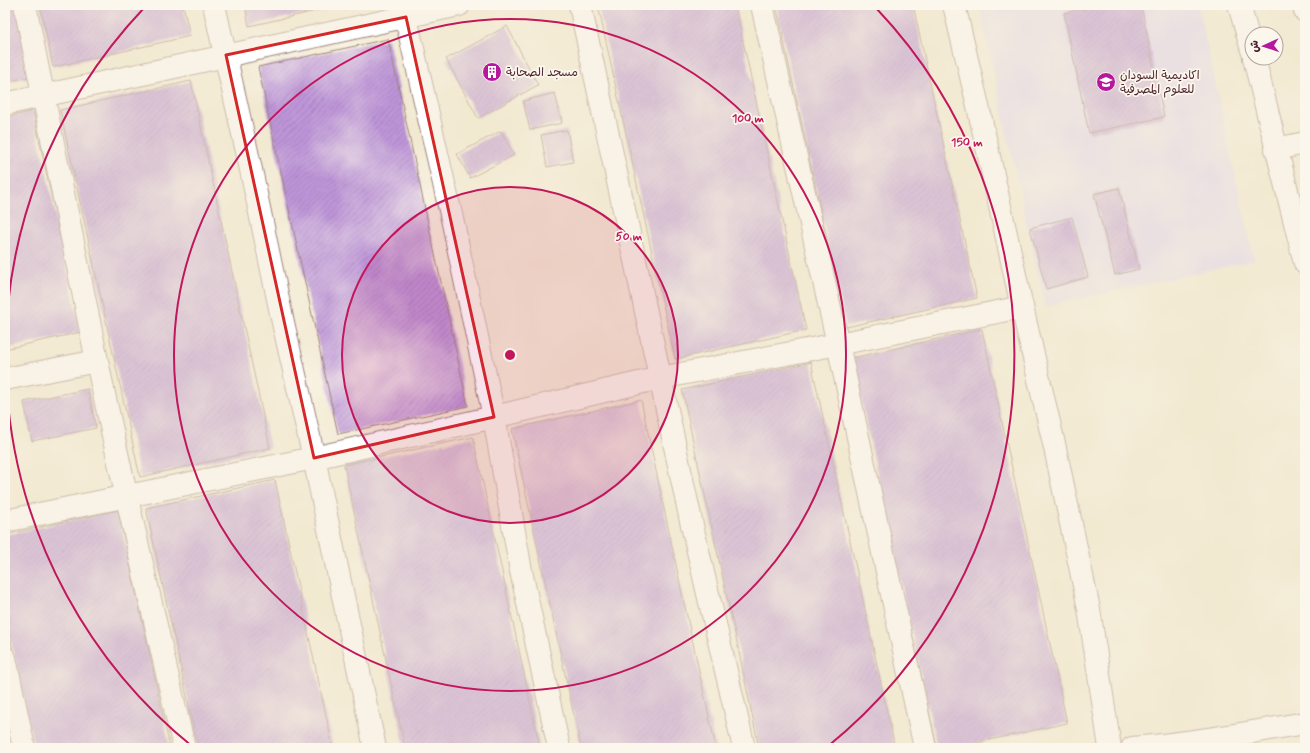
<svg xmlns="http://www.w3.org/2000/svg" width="1310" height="753" font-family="Mynerve,'Playpen Sans Arabic',sans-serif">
<defs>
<pattern id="building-hatch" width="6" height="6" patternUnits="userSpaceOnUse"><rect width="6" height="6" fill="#be95d9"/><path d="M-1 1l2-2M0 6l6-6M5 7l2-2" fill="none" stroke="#9c79b0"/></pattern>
</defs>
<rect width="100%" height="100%" fill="#fbf7ec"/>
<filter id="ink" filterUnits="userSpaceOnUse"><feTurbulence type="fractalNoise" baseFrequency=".025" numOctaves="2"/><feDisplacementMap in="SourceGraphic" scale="8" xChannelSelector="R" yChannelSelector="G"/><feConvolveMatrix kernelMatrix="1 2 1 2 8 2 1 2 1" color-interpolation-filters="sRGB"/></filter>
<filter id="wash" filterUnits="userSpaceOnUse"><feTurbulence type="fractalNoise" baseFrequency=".012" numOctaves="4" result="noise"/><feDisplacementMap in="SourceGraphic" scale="16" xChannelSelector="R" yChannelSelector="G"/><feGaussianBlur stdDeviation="0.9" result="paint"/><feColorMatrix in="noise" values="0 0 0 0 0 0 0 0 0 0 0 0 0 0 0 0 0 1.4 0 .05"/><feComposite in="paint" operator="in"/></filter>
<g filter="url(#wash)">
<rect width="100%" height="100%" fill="#f2e9d1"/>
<path fill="#e1d4f4" d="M979 5H1198L1254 260 1045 307Z"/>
<g id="blocks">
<g fill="url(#building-hatch)">
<path d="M5 5H19L34 76 5 82Z"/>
<path d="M40 5H183L190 36 53 67Z"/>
<path d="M245 5H338V6L249 26Z"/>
<path d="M598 5H735L806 330 675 359Z"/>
<path d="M776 5H913L977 298 846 327Z"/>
<path d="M1101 5H1141L1164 117 1089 133 1064 13Z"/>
<path d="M507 26 538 85 478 118 446 59Z"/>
<path d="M388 39 468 406 338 434 258 67Z"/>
<path d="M191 81 270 448 140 477 60 110Z"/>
<path d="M555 93 562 123 530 130 523 101Z"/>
<path d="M33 111 81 332 5 349V118Z"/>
<path d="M567 130 573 162 547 167 541 135Z"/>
<path d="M501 131 514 155 470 178 457 154Z"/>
<path d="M1119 188 1139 269 1115 275 1094 194Z"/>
<path d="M1072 217 1088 277 1046 289 1030 228Z"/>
<path d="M982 329 1067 723 953 748H937L852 358Z"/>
<path d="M811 362 854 559 895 748H759L739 652 682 390Z"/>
<path d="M88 389 96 428 32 441 24 402Z"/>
<path d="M641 400 683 598 716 748H581L512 429Z"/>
<path d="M473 437 540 748H405L344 465Z"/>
<path d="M275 480 333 748H198L146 508Z"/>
<path d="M118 510 170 748H34L5 613V535Z"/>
</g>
</g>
</g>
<g filter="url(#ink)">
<use href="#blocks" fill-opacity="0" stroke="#9e847e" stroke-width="1"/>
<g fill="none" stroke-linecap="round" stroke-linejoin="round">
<defs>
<g id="minor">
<path d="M25 5C50 123 72 242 97 361 124 490 155 619 184 748"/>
<path d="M214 5 250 165 282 318 314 458 375 748"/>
<path d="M403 5 453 223 494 417 521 571 559 748"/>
<path d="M580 5 691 521 744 748"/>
<path d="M762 5 838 344 925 748"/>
<path d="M954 5 978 106 1022 307 1055 448 1089 609 1110 748"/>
<path d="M1239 5 1252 50"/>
<path d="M1304 5 1305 11"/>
<path d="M1254 58 1305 263"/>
<path d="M5 104 459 5"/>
<path d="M1276 149 1305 143"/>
<path d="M5 379 97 361"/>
<path d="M5 521 314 458 494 417 660 378 838 344 1022 307"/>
<path d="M5 658 24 748"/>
<path d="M1132 748C1190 743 1248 733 1305 723"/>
</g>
</defs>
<use href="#minor" stroke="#9e847e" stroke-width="24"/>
<use href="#minor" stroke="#fff" stroke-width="22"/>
</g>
</g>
<path d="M0 0H1310V753H0ZM406 17 494 417 314 458 226 55Z" fill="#f2e9d1" fill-opacity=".55" fill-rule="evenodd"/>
<path fill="none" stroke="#d62828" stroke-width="3" stroke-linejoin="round" d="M406 17 494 417 314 458 226 55Z"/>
<circle cx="510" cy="355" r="168" fill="#c2185b" fill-opacity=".12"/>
<g fill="none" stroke="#c2185b" stroke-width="2">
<circle cx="510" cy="355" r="168"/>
<circle cx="510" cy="355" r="336"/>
<path d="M193 747A504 504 0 0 1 144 8M876 8A504 504 0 0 1 827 747"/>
</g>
<defs>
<symbol id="building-disc" viewBox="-11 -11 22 22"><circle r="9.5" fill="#b5179e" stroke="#fbf7ec"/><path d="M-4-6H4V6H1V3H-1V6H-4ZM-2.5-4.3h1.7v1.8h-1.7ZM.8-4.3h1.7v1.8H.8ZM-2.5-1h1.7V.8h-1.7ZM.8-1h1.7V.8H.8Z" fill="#fff"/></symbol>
<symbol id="university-disc" viewBox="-11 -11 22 22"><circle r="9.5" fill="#b5179e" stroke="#fbf7ec"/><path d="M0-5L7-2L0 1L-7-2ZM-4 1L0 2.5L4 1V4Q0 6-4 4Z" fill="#fff"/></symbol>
</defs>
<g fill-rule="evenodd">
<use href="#building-disc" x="481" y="61" width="22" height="22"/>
<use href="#university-disc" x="1095" y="71" width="22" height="22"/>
</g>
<g text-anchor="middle" stroke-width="3.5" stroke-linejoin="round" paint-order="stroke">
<g font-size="12" fill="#4a1f2b" stroke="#fbf7ec" text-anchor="start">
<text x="506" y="76">مسجد الصحابة</text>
<text x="1120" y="79">اكاديمية السودان<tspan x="1120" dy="14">للعلوم المصرفية</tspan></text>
</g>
</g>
<circle cx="510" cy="355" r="6" fill="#c2185b" stroke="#fbf7ec" stroke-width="2"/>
<g font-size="12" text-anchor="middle" font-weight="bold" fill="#c2185b" stroke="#fbf7ec" stroke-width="3.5" stroke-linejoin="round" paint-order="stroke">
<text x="748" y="122">100 m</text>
<text x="967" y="146">150 m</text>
<text x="629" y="240">50 m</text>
</g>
<rect width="1310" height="753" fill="none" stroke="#fbf7ec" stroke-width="20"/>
<g transform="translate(1264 46) rotate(267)"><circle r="19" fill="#fbf7ec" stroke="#b4a19f"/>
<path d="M0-3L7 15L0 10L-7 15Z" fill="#b5179e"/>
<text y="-6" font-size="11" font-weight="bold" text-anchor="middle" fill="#4a1f2b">ش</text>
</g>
</svg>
